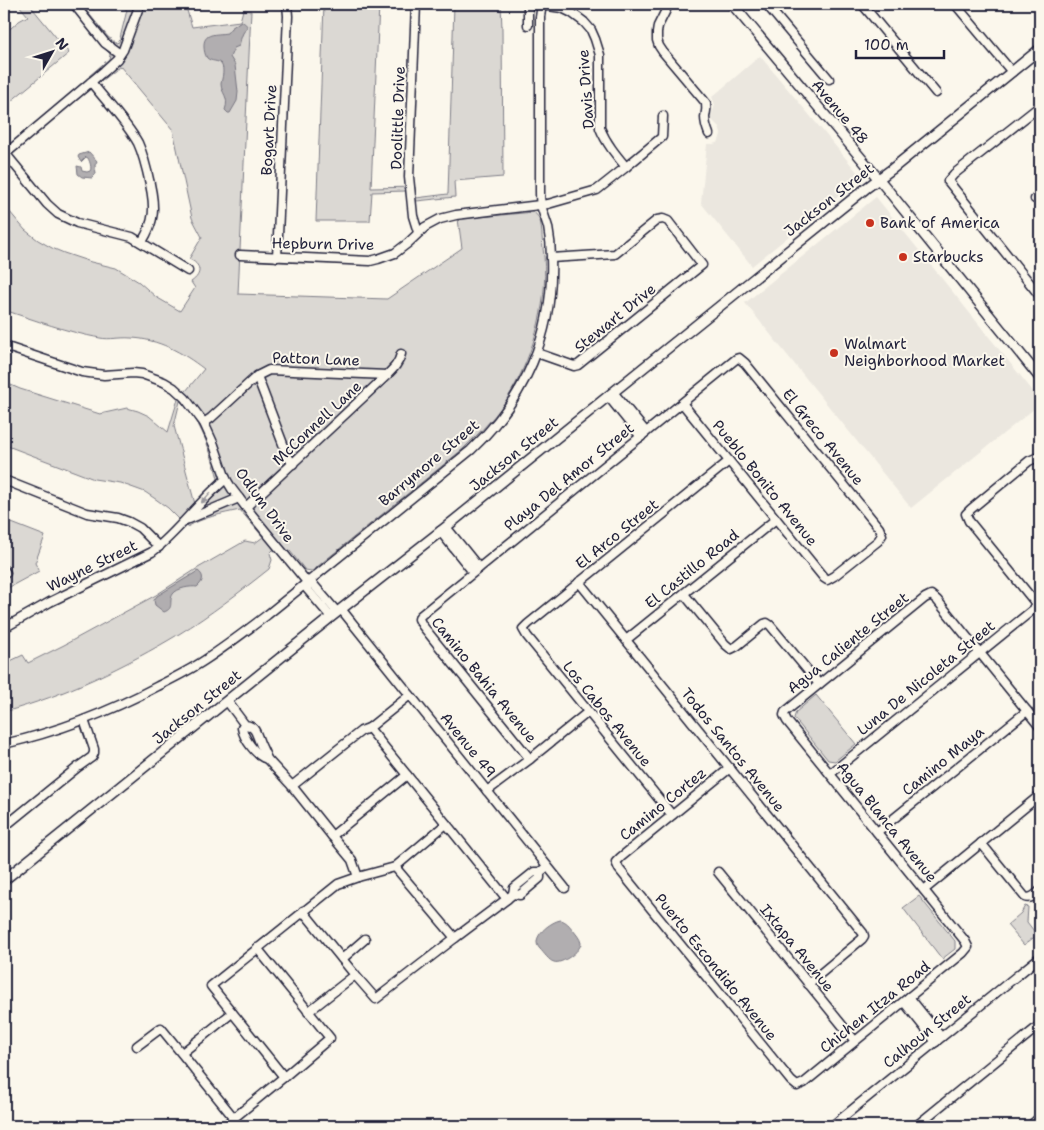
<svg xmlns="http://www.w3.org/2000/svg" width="1044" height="1130" font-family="'Shantell Sans',sans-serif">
<rect width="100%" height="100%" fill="#fbf7ec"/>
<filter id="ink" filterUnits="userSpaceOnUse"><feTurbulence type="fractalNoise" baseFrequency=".02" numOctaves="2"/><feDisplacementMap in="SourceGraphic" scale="10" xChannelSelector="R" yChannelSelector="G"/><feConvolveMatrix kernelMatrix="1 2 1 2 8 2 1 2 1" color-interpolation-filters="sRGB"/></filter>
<g filter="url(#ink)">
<g fill="#ebe7df">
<path d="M760 56 858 173 857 181 752 266 701 203 707 144H713L716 143 719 141 721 134 719 127 711 119V116L715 105 712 97Z"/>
<path d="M876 197 1040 400V404L911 508 745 303Z"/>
</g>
<g fill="#dbd8d3" stroke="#7e7d87" fill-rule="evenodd">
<path d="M18 4H29L69 53 4 107V34L19 21 28 16Z"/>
<path d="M68 4H81L108 37 116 43 119 42 127 10 117 4H185L192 27 240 21 243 10 251 11 238 294 387 299 462 248 458 219 534 212C535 213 538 217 539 218 542 224 542 240 543 248 550 296 535 352 510 394 498 415 480 432 463 449L312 571 305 570 290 551 273 550 270 553 272 560 269 569C240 592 210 615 179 634 126 666 64 696 4 712V664L23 655 28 663 64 645 156 595 198 568 245 541 255 543 263 537 240 510C221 514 204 517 187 527L168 508 157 500 145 492 120 483 94 479 5 445 4 447V382L20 389 100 414 127 408 138 411 149 416 168 432 178 399 186 391 204 369C182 352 158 339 131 338 120 337 110 340 100 338 67 332 35 320 4 310V205L25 230 38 240 52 248 64 253 91 262 116 268 139 282 156 297 180 311 195 288 191 282C203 274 201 264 189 259L202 237 192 218 173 130 120 66 101 81 89 76 109 59 110 54 102 46ZM180 401C202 421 210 451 218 478L216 483 195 504 174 426Z"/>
<path d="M324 4H379L371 188 415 187 416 198 448 194 454 4H501L502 29 503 177 454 181 455 197 407 202 406 191 372 192 370 221H316Z"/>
<path d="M4 520 45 536 35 563 39 571 4 590Z"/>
<path d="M816 695 856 744 835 761 828 760 794 718 796 712Z"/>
<path d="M919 896 955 941V949L942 959 903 908Z"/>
<path d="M1025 906 1028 907 1027 922 1037 935 1024 945 1007 925 1021 913Z"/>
</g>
<g fill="#b1aeb0" stroke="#787681">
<path d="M241 21C250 26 247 27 243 33 241 37 240 42 239 46L234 48 230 57 235 65 238 92 237 101 230 113H228L225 110C230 97 221 93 221 84 222 78 225 69 221 64 218 60 211 62 207 58 205 55 204 50 204 47 203 32 216 35 227 33L231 28Z"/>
<path d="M89 152 97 161 95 165 96 174 92 178 82 177 78 174 77 166 81 167 82 171 87 172 90 171C92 168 90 162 88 158L86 157 81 162 78 157 79 155Z"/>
<path d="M198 571C205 576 203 582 197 587 191 586 177 588 173 594 168 602 175 608 164 612L155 605 154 600 157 596Z"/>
<path d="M561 920C567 922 569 925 573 930 576 934 580 938 581 943 581 951 561 965 554 962 549 961 544 953 540 949 529 938 551 921 561 920Z"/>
</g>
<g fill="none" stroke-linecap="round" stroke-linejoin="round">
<defs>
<g id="minor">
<path d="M74 4 105 43 120 54"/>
<path d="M416 4 409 177 413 216 418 232"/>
<path d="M667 4 666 10 658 26 657 33V40L659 46 663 52 706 103C707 109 706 112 705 117 705 123 707 129 709 134"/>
<path d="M766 4 829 79"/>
<path d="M862 4 936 93"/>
<path d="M955 4 1012 72"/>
<path d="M541 5 562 8 572 13 584 22 591 30 595 39 600 55V128C606 143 616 155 626 167"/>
<path d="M528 25V4"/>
<path d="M91 82C105 100 127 123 138 143 144 156 147 170 150 184 155 207 155 221 142 242"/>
<path d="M1040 106 954 174 948 181 1040 296"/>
<path d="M5 153 47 204 58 214 77 223 132 237 188 271"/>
<path d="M4 155 104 71 117 59 123 50 140 4"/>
<path d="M1035 199 1040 201"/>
<path d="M240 255 370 261 378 259 395 253 408 243 425 227 440 219 456 215 548 204 597 190 626 167 662 137 663 116"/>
<path d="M277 257 288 16 287 4"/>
<path d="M4 346 82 372 104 375 133 373 142 374 164 382 174 388 185 398 204 423 214 445 226 479 232 489 252 515 307 582 313 584 337 612"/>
<path d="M537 353 574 366 578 365 702 265 668 221 663 219 657 220 615 254 551 258"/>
<path d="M257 376 288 457 293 464"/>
<path d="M613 392 646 432"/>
<path d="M608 396 641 437"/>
<path d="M204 423 211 418 257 376 269 370 387 375"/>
<path d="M4 480 87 513 118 518 129 522 140 528 159 547"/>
<path d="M246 507 387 375C394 368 399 363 401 354"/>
<path d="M189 519 239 498"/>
<path d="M446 527 479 568"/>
<path d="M440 531 473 572"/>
<path d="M4 570 6 573"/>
<path d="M307 582V589L331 617"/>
<path d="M579 582 863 933 864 936 862 939 808 984"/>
<path d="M684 594 725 644 731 649 737 646 764 624 767 623 770 625 819 684"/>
<path d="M1038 606 969 521 966 514 971 509 1029 461 1036 458 1040 461"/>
<path d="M341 609 565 888"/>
<path d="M4 628 50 602 152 552C180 530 199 501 226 479"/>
<path d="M626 640 776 519"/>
<path d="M410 695 369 728 507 899 513 894 520 895 540 878V872"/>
<path d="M227 701 245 725C256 726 256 734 260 743 262 748 265 753 267 759"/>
<path d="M245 725 242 728C244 739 256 756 267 759L292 786"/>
<path d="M369 728 361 731 292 786 332 836 407 775"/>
<path d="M4 744C57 732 109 712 158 686 174 678 190 670 205 660 226 646 246 631 267 615L471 450C525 399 554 333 551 258 551 248 550 237 548 227 546 220 543 213 541 205 540 201 540 195 540 190V17L542 4"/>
<path d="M530 759 422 625 419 619 420 616 736 359 739 358 745 363 879 528 882 535 878 541 834 576 827 580 824 578 682 403"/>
<path d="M730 768 621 857 616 862 619 869 791 1081 797 1086 804 1083 963 953 968 947 965 941 787 721 784 715 785 712 925 598 931 595 937 600 1040 727"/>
<path d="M830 774 1040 604"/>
<path d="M487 791 530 759 588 712"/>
<path d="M672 815 527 636 523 629 528 624 729 461"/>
<path d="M446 824 395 867 455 938 507 899"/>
<path d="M4 827 78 767 92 757 94 753V749L84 720"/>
<path d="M877 832 1027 711"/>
<path d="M332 836 352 860 358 877"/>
<path d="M981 843 1025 897C1031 900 1036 894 1040 891"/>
<path d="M718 872 855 1041"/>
<path d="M924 890 1040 795"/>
<path d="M513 894 514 888 534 872H540L544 869"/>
<path d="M303 911 355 975 308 1012"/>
<path d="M257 948 330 1038 284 1077 211 986 338 884 358 877 395 867"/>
<path d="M342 959 365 939"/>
<path d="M355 975 376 999 455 938"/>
<path d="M909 997 941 1037"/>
<path d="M904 1002 936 1042"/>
<path d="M137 1046 161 1028 234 1118 284 1077"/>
<path d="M182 1053 232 1013"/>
<path d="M224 1126 234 1118"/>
<path d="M832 1126 1040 957"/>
<path d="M916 1126 1040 1025"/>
<path d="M1030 1126 1040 1117"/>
</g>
<g id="major">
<path d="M732 4 887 189 1040 378"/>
<path d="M4 880 331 617 446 527 865 189 892 169 1040 49"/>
</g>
</defs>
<use href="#minor" stroke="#22223b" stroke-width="11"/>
<use href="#major" stroke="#22223b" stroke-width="12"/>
<use href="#minor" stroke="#fbf7ec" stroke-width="8"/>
<use href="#major" stroke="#fbf7ec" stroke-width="9"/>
</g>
<defs><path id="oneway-solid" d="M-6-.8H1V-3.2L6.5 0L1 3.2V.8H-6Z" transform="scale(1.25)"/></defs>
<use fill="#99979c" href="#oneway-solid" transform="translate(206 498) rotate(132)"/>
</g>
<g fill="#c8321e" stroke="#fbf7ec" stroke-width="2">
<circle cx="870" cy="223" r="5"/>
<circle cx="903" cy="257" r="5"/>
<circle cx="834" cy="353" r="5"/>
</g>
<g text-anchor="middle" stroke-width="4" stroke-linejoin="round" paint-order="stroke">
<g font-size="15" fill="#22223b" stroke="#fbf7ec">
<text transform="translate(586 89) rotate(-94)" y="5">Davis Drive</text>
<text transform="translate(840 112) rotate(50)" y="5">Avenue 48</text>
<text transform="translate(398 118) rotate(-88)" y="5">Doolittle Drive</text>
<text transform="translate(269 130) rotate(-87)" y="5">Bogart Drive</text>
<text transform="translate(829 200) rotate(-38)" y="5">Jackson Street</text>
<text transform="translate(323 244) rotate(1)" y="5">Hepburn Drive</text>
<text transform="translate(615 318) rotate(-39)" y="5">Stewart Drive</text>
<text transform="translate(316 359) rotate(2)" y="5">Patton Lane</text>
<text transform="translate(317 423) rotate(-43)" y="5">McConnell Lane</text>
<text transform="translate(823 437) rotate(51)" y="5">El Greco Avenue</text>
<text transform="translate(514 454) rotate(-39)" y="5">Jackson Street</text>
<text transform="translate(429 463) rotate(-40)" y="5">Barrymore Street</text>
<text transform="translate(569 477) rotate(-39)" y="5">Playa Del Amor Street</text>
<text transform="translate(765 483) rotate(51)" y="5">Pueblo Bonito Avenue</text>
<text transform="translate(265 505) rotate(54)" y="5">Odlum Drive</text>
<text transform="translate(617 534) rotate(-39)" y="5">El Arco Street</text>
<text transform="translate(92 566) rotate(-26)" y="5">Wayne Street</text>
<text transform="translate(692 569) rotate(-39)" y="5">El Castillo Road</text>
<text transform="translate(848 643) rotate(-39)" y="5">Agua Caliente Street</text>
<text transform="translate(926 678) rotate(-39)" y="5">Luna De Nicoleta Street</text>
<text transform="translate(484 680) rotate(51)" y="5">Camino Bahia Avenue</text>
<text transform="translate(197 707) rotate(-39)" y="5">Jackson Street</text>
<text transform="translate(607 714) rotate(51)" y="5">Los Cabos Avenue</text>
<text transform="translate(468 745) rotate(51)" y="5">Avenue 49</text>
<text transform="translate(733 750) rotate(51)" y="5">Todos Santos Avenue</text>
<text transform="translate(943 761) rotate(-39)" y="5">Camino Maya</text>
<text transform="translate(663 804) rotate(-39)" y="5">Camino Cortez</text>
<text transform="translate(887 822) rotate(51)" y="5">Agua Blanca Avenue</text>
<text transform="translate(797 948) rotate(51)" y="5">Ixtapa Avenue</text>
<text transform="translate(716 967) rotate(51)" y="5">Puerto Escondido Avenue</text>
<text transform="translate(875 1007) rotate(-39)" y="5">Chichen Itza Road</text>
<text transform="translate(927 1031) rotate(-39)" y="5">Calhoun Street</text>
</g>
<g font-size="15" fill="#22223b" stroke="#fbf7ec" text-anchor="start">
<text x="880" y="228">Bank of America</text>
<text x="913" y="262">Starbucks</text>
<text x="844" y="349">Walmart<tspan x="844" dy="17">Neighborhood Market</tspan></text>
</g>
</g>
<rect width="1044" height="1130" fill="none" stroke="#fbf7ec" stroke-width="20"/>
<rect x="10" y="10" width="1024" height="1110" fill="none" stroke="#22223b" stroke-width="2" filter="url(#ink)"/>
<g transform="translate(52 52) rotate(51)" stroke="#fbf7ec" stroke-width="4" paint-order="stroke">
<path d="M0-4L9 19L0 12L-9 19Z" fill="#22223b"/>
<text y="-8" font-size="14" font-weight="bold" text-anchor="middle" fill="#22223b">N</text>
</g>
<path d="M856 50v8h88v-8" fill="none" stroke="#22223b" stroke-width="2.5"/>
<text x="864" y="50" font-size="15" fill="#22223b" stroke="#fbf7ec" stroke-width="4" paint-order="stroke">100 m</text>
</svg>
